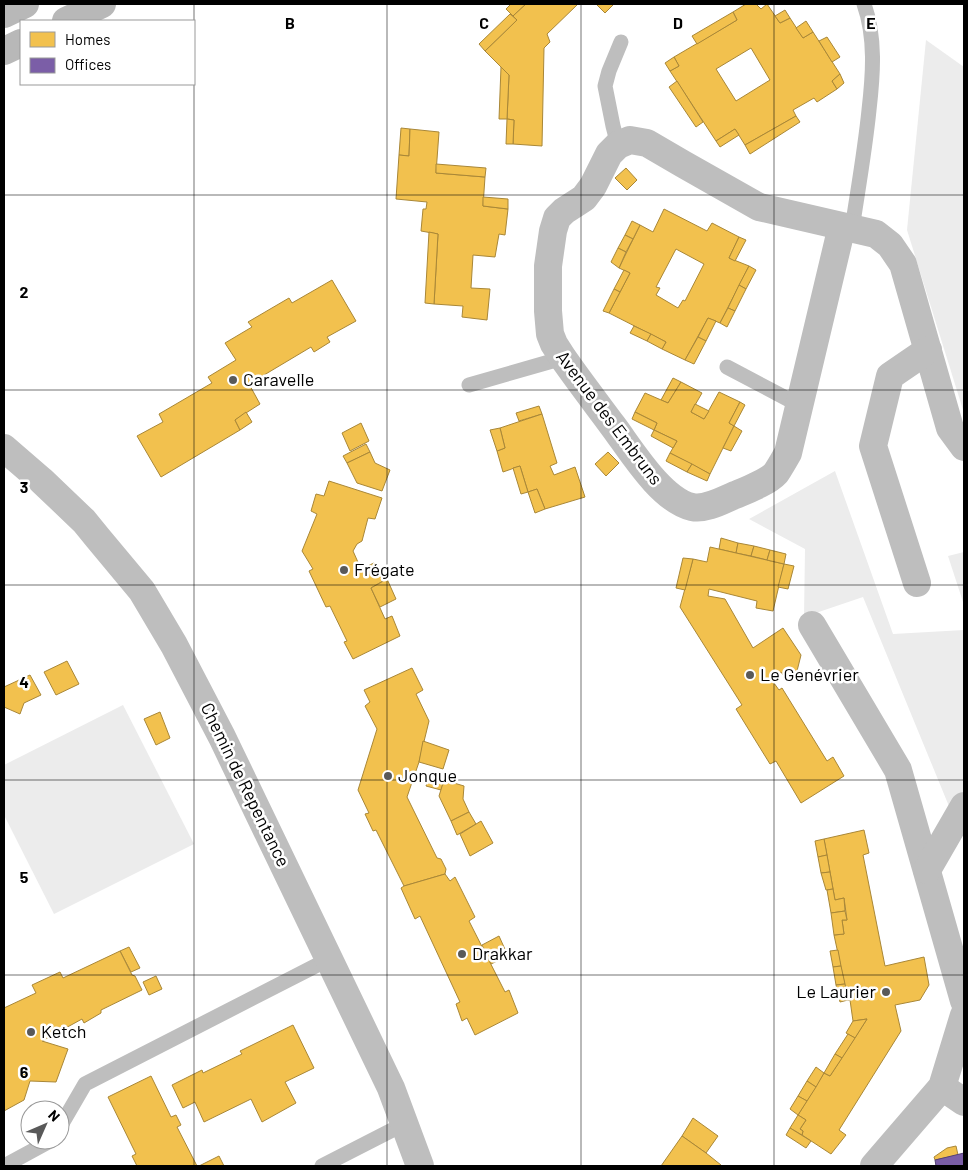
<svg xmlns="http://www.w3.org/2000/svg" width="968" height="1170" font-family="Barlow,sans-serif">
<rect width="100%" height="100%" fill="#fff"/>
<g fill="#ececec">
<path d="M926 40 964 67V413L907 230Z"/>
<path d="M835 471 893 634 964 630V835L960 833 863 597 804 617 805 549 749 519Z"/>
<path d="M964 552V605L948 556Z"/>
<path d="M123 705 194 844 54 914 4 815V765Z"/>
</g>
<g fill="#f2c14e" stroke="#a98737" fill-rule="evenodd">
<path d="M511 4H526L513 16 506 9Z"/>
<path d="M526 4H578L547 34 550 42 544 48 542 146 513 144 514 120 507 119 509 75 485 51 517 20 513 16Z"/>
<path d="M596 4H614L605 13Z"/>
<path d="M746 4H756L761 9 767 4 780 23 790 18 803 38 813 32 840 74 832 81 837 89 817 102 814 98 793 110 796 116 745 145 735 129 716 141 670 71 679 66 674 57 737 20 733 12ZM751 48 770 80 736 101 716 69Z"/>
<path d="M785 10 790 18 780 23 775 16Z"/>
<path d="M733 12 737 20 697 44 692 36Z"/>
<path d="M510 14 517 20 485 51 479 44Z"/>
<path d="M806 21 813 32 803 38 796 28Z"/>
<path d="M827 37 840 57 832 62 819 41Z"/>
<path d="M674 57 679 66 670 71 665 63Z"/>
<path d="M501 67 509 75 507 119H499Z"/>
<path d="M840 74 844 83 837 89 832 81Z"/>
<path d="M677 81 703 122 696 127 669 87Z"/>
<path d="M796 116 800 122 750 154 745 145Z"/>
<path d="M507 119 514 120 513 144H506Z"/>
<path d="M401 128 410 129 409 156 399 155Z"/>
<path d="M410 129 439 132 436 173 485 177 483 206 508 209 505 235 499 234 495 257 473 255 471 288 490 289 487 320 462 317 463 306 434 304 438 234 421 231 423 209H426L427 202 396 199 399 155 409 156Z"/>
<path d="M735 129 739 135 720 147 716 141Z"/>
<path d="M436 164 486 168 485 177 436 173Z"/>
<path d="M626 168 637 180 627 190 615 178Z"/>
<path d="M483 197 508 199V209L483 206Z"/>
<path d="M664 209 707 231 712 223 739 237 729 258 749 266 720 323 708 318 685 360 662 349 666 342 609 313 630 273 619 268 640 225 653 232ZM676 249 704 264 685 301 683 300 678 308 656 295 660 288 656 287Z"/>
<path d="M632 221 640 225 633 239 625 235Z"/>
<path d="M429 232 438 234 434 304 425 303Z"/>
<path d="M625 235 633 239 626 252 618 248Z"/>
<path d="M739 237 746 240 735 261 729 258Z"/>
<path d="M618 248 626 252 619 268 611 262Z"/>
<path d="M749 266 756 270 746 289 739 285Z"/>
<path d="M624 270 630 273 620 292 614 289Z"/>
<path d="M332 280 356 321 327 337 330 342 314 352 311 347 249 384 260 404 235 420 240 430 161 477 137 436 163 422 159 414 212 383 208 377 236 360 225 343 252 327 248 322 289 298 292 303Z"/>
<path d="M739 285 746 289 735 311 728 308Z"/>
<path d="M614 289 620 292 609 313 603 311Z"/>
<path d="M728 308 735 311 727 327 720 323Z"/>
<path d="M708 318 716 321 706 341 698 337Z"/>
<path d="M634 326 651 334 647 341 630 333Z"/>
<path d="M651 334 666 342 662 349 647 341Z"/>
<path d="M698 337 706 341 694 364 685 360Z"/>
<path d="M673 378 681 382 668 403 661 400Z"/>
<path d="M681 382 702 393 691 412 704 419 719 392 740 402 729 423 734 426 710 474 670 453 677 441 654 430 657 423 635 412 645 393 668 403Z"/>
<path d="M740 402 745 405 734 426 729 423Z"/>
<path d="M695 404 709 411 704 419 691 412Z"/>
<path d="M539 406 542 414 519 421 516 413Z"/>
<path d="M246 412 252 422 240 430 235 420Z"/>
<path d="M635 412 657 423 654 430 632 419Z"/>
<path d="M542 414 557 463 550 466 554 475 575 467 585 497 545 509 537 489 528 492 520 466 503 472 497 451 505 448 500 428Z"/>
<path d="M361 423 369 441 350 451 342 433Z"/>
<path d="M734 426 742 431 731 451 723 448Z"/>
<path d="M500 428 505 448 497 451 490 430Z"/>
<path d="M654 430 677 441 673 448 651 436Z"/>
<path d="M366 444 370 452 347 463 343 456Z"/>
<path d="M370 452 375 463 390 470 382 491 357 483 347 463Z"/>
<path d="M608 452 619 463 606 476 595 464Z"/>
<path d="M670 453 692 464 687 472 666 461Z"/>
<path d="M692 464 710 474 707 481 687 472Z"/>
<path d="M520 466 528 492 521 494 513 468Z"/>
<path d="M329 481 382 498 375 519 368 518 362 541 357 544 353 551 361 569 374 563 383 581 371 588 385 619 392 616 400 636 353 659 344 642 347 641 330 606 326 607 309 571 313 569 302 551 317 514 311 511 316 494 324 496Z"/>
<path d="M537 489 545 509 535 513 528 492Z"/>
<path d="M721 538 738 543 736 553 719 549Z"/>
<path d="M738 543 754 546 751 556 736 553Z"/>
<path d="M754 546 770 550 767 560 751 556Z"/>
<path d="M710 547 784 564 773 611 756 608 757 601 709 589 708 596 725 599 753 648 783 628 801 655 797 671 786 679 781 672 771 679 779 690 782 688 827 761 833 757 844 776 801 803 776 761 770 764 736 709 742 705 680 607 693 559 707 562Z"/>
<path d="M770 550 786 554 784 564 767 560Z"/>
<path d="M683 558 693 559 685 590 676 588Z"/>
<path d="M784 564 794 566 788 589 778 587Z"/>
<path d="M387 579 396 599 380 607 371 588Z"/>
<path d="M67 661 79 684 56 695 44 672Z"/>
<path d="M412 668 423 690 416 694 429 721 419 762 407 797 437 858 441 859 446 869 445 874 404 886 376 830 373 831 365 814 369 813 358 790 377 729 365 706 370 702 364 690Z"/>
<path d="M30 675 41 695 24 703 20 714 4 707V687Z"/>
<path d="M160 712 170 738 156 745 144 719Z"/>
<path d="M423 741 449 750 443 769 419 762Z"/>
<path d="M429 777 444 781 441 790 426 786Z"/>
<path d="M444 780 464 786 463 799 469 812 451 821 439 796Z"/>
<path d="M469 812 476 824 457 835 451 821Z"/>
<path d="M481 821 493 843 470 856 460 834Z"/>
<path d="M864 830 869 853 863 855 885 966 924 957 929 985 920 1000 895 1005 901 1031 839 1130 846 1135 831 1154 802 1135 803 1131 800 1129 806 1120 798 1115 824 1073 830 1076 867 1019 853 1021 850 1000H848L834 935 844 934 842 920H847L844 898 835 900 824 839Z"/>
<path d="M824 839 827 855 818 857 815 841Z"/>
<path d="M827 855 830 872 821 873 818 857Z"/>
<path d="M830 872 833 889 826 890 821 873Z"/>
<path d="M445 874 450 881 455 877 475 917 469 921 505 992 509 990 518 1013 475 1035 467 1018 462 1021 456 1004 460 1002 420 916 415 919 401 888 404 886Z"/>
<path d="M833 889 835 900 844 898 845 911 831 913 827 890Z"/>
<path d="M845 911 847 920H842L844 934 834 935 831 913Z"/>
<path d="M499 936 508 956 491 964 482 945Z"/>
<path d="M129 947 140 968 131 972 120 951Z"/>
<path d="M838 950 841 966 833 967 830 951Z"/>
<path d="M120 951 132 975 135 976 142 990 101 1010V1013L84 1023 82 1019 42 1041 68 1049 56 1082 30 1081 24 1100 4 1111V1008L36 993 32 985 60 972 63 978Z"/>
<path d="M841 966 845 984 836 985 833 967Z"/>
<path d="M156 976 162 989 149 995 143 982Z"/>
<path d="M845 984 848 1000 840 1002 836 985Z"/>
<path d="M867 1019 855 1038 846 1033 853 1021Z"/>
<path d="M293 1025 314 1068 285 1082 296 1103 262 1122 251 1099 204 1122 195 1102 183 1108 172 1085 202 1070 203 1073 242 1054 240 1051Z"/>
<path d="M848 1034 855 1038 842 1058 835 1054Z"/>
<path d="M835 1054 842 1058 830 1076 824 1073Z"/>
<path d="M816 1067 824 1073 816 1087 807 1081Z"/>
<path d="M151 1076 171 1117 176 1115 181 1125 177 1127 197 1166H137L132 1156 136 1154 108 1097Z"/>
<path d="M807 1081 816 1087 807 1101 798 1096Z"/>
<path d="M798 1096 807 1101 798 1115 790 1109Z"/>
<path d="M798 1115 806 1120 800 1129 803 1131 802 1135 790 1128Z"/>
<path d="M693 1118 718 1136 706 1153 682 1136Z"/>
<path d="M790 1128 811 1141 806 1148 786 1135Z"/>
<path d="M682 1136 706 1153 721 1165 720 1166H661Z"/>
<path d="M956 1146 958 1155 935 1160 934 1157 947 1148Z"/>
<path d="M219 1156 224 1166H199Z"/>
</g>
<path fill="#7b5ea7" stroke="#564275" d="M964 1153V1166H936L935 1160Z"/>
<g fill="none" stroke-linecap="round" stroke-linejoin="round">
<g stroke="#bebebe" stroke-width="15">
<path d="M618 145 613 126 605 86 609 71 621 42"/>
<path d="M852 229C858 189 865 150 869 110 873 75 876 38 864 4"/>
<path d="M727 367 799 405"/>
<path d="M469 385 563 358"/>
<path d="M60 1127 85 1084 329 959"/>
<path d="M4 1166 52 1140"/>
<path d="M322 1166 404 1124"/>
</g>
<g stroke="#bebebe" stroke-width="28">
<path d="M842 226 788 453C784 460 780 467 776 473 768 482 747 490 735 495 723 500 706 510 692 507 661 500 631 450 613 426 596 403 579 381 563 358L554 344 550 334 548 311V266L553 231 557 218 564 211 584 198 593 186 609 154 618 145 630 140 647 143 683 164 759 207 876 234 890 245 903 264 950 428 964 447"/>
<path d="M4 448 41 480 84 521 97 537 142 591 174 645 222 737 391 1088 420 1166"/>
<path d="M917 583 873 446 890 376 928 350"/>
<path d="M812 625 898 770 964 1001"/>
<path d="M927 870 964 806"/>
<path d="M942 1087 964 1102"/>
<path d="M874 1166 942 1087 964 1015"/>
</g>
<g stroke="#b8b8b8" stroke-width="28">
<path d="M4 14 25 4"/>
<path d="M66 21 102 4"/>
<path d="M4 51 21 43"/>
</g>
</g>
<path fill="none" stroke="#000" stroke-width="1" stroke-opacity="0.55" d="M194 4V21M387 4V1166M581 4V1166M774 4V1166M194 84V1166M4 195H964M4 390H964M4 585H964M4 780H964M4 975H964"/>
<g fill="#595959" stroke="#fff" stroke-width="2">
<circle cx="233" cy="380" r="5"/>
<circle cx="344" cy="570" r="5"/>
<circle cx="750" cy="675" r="5"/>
<circle cx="388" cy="776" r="5"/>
<circle cx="462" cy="954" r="5"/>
<circle cx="886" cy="992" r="5"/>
<circle cx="31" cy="1032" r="5"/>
</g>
<g text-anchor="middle" stroke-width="5" stroke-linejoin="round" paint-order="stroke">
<g font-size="18" fill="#000" stroke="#fff" text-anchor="start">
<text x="243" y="386">Caravelle</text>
<text x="354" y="576">Frégate</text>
<text x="760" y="681">Le Genévrier</text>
<text x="398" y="782">Jonque</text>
<text x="472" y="960">Drakkar</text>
<text x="876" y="998" text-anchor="end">Le Laurier</text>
<text x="41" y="1038">Ketch</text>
</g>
<g font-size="18" fill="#000" stroke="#fff">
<text transform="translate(609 418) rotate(53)" y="6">Avenue des Embruns</text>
<text transform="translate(245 785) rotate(64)" y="6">Chemin de Repentance</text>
</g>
</g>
<g font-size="16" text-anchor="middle" font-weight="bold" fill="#000" stroke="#fff" stroke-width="5" stroke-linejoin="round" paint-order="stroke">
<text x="290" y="29">B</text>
<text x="484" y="29">C</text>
<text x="678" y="29">D</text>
<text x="871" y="29">E</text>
<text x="24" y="298">2</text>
<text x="24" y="493">3</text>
<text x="24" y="688">4</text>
<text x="24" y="883">5</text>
<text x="24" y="1078">6</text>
</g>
<rect width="968" height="1170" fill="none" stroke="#000000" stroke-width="10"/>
<rect x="20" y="20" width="175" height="65" fill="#ffffff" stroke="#999999"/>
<rect x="30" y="32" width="25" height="15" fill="#f2c14e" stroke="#999999"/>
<text x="65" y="45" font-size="15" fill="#000000">Homes</text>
<rect x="30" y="58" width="25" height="15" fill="#7b5ea7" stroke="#999999"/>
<text x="65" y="70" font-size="15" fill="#000000">Offices</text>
<g transform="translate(45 1125) rotate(45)"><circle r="24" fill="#ffffff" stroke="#999999"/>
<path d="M0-4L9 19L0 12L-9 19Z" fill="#595959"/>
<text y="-8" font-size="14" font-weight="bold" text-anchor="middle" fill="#000000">N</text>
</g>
</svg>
